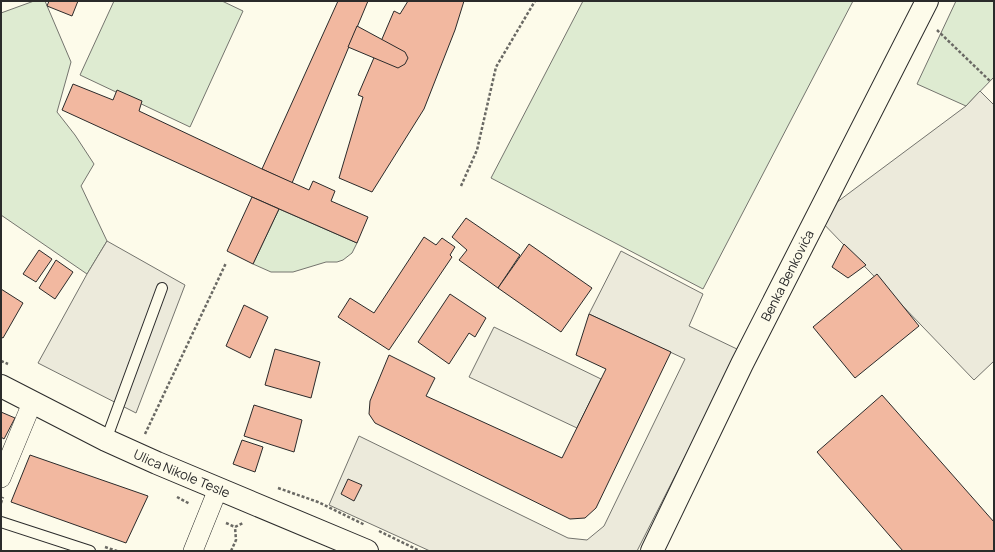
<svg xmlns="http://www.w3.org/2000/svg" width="995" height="552" font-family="Manrope,sans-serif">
<rect width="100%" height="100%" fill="#fdfbea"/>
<g fill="#deebd1" stroke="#74746e">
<path d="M34 1H45L71 62 57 112 75 135 94 164 81 186 107 241 87 274 1 215V13Z"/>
<path d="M114 1H222L243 11 190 127 80 75Z"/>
<path d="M583 1H853L703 289 491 178Z"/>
<path d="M956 1H994V77L966 106 917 84Z"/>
<path d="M279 209 357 243 352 253 343 260 337 262H326L293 272H271L253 264Z"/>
</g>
<g fill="#eceadb" stroke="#74746e">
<path d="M980 91 994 105V361L974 380 817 217 966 106Z"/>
<path d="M107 241 185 285 136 413 38 363 87 274Z"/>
<path d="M621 251 703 294 689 326 739 350 637 551H430L329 505 359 436 568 538 587 540 604 526 685 359 589 314Z"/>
<path d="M494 327 601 379 577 428 469 377Z"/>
</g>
<g fill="#f2b8a0" stroke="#2b2b2b">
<path d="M49 1H78L72 16 47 6Z"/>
<path d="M338 1H368L292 183 262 169Z"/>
<path d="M408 1H464L455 30 424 109 372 192 339 178 363 97 358 95 394 11 400 14Z"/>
<path d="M357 26 405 52 408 58 405 64 398 68 348 47Z"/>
<path d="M73 84 113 100 117 90 142 101 139 111 262 169 309 190 313 181 335 191 331 201 368 217 357 243 252 197 62 110Z"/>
<path d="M252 197 279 209 253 264 227 251Z"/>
<path d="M466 218 520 255 498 288 459 260 467 250 452 237Z"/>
<path d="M424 237 436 245 442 238 455 247 450 255 452 257 389 350 338 317 350 298 374 313Z"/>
<path d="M529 244 592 288 561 332 498 288Z"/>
<path d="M844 244 866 265 848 278 832 267Z"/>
<path d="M39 250 52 259 36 282 23 274Z"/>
<path d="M56 260 73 272 55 299 39 288Z"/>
<path d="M877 274 919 326 855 378 813 327Z"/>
<path d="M1 289 23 303 3 338 1 337Z"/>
<path d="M450 294 486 318 475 337 469 333 449 364 418 342Z"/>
<path d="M244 305 268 317 250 358 226 346Z"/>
<path d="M589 314 671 352 596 508 585 518 570 519 375 423 369 414 370 401 389 355 435 378 426 396 562 458 606 369 576 355Z"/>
<path d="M275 349 320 362 311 398 265 385Z"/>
<path d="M882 395 994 522V551H903L817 452Z"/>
<path d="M254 405 302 420 294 452 244 436Z"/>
<path d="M1 412 15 418 4 439 1 437Z"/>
<path d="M242 440 263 447 255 472 233 464Z"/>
<path d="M30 455 148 496 126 543 11 502Z"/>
<path d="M348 479 362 485 354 501 341 494Z"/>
</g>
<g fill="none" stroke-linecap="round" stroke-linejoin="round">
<defs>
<g id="service">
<path d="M106 440 162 288"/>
<path d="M1 522 90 551"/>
</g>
<g id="minor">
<path d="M1 478 32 403"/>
<path d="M193 551 218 489"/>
</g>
<g id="tertiary">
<path id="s1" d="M1 386 106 440 157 463 367 551"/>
</g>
<g id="secondary">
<path id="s2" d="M652 551 742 364 927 1"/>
</g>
</defs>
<use href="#service" stroke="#2b2b2b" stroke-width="12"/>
<use href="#minor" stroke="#2b2b2b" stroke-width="20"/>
<use href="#tertiary" stroke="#2b2b2b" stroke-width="24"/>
<use href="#secondary" stroke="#2b2b2b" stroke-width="24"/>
<g stroke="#6a6964" stroke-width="2.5" stroke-dasharray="3 2" stroke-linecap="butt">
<path d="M937 30 990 81"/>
<path d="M461 186 477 150 496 67 535 1"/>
<path d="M1 361 8 364"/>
<path d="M145 434 226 263"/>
<path d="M278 488 318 502 365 525"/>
<path d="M177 497 190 504"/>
<path d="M1 503 3 497"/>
<path d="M226 523 235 527 243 523"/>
<path d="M379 531 420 551"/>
<path d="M105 547 117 551"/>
<path d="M231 551 236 540 235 527"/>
</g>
<use href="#service" stroke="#fdfbea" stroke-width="10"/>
<use href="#minor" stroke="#fdfbea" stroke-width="19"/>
<use href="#tertiary" stroke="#fdfbea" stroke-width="22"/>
<use href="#secondary" stroke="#fdfbea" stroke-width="22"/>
</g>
<g text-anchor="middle" stroke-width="3" stroke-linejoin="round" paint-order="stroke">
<g font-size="13" fill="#2b2b2b" stroke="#fdfbea">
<text dy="5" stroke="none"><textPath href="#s2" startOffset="307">Benka Benkovića</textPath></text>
<text dy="5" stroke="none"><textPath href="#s1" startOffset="201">Ulica Nikole Tesle</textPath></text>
</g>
</g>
<rect width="995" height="552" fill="none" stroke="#2b2b2b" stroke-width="4"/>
</svg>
